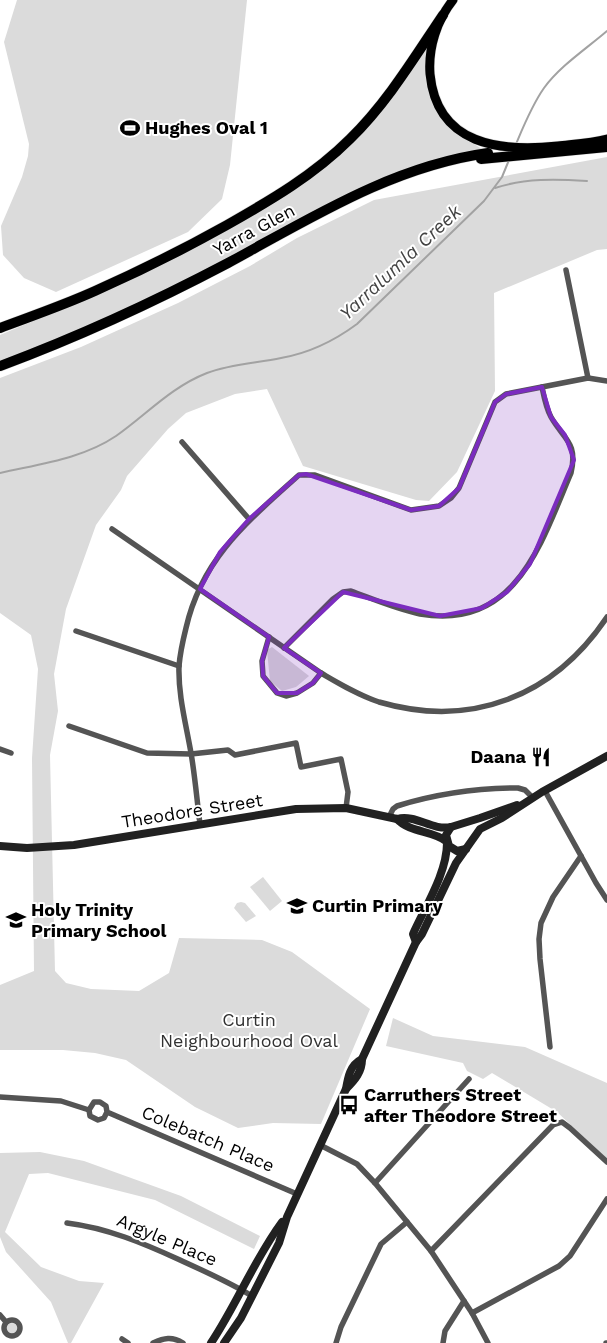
<svg xmlns="http://www.w3.org/2000/svg" width="607" height="1343" font-family="'Work Sans',sans-serif">
<rect width="100%" height="100%" fill="#fff"/>
<g fill="#dbdbdb">
<path d="M17 0H247L230 165 222 199 188 232 56 292 24 278 3 255 1 226 22 177 28 156 29 144 4 42Z"/>
<path d="M430 44 436 104 473 143 483 150 426 162 377 180 205 271 110 317 0 362V335L95 295 276 202 321 171Z"/>
<path d="M607 157V249L597 250 494 293 495 391 457 472 429 501 416 500 303 466 267 389 235 394 186 413 168 429 127 476 121 490 96 525 66 609 54 674 58 711 50 755 55 971 66 983 91 989 139 991 169 973 179 938 262 940 292 952 370 1009 321 1124 273 1123 238 1128 195 1107 126 1060 95 1053 63 1050H0V985L34 971 32 758 38 669 31 635 0 613V378L81 347 178 303 250 266 297 238 374 200Z"/>
<path d="M272 647 309 676 296 687 282 691 270 681 267 650Z"/>
<path d="M263 877 282 901 270 911 250 887Z"/>
<path d="M241 902 245 903 256 916 246 922 234 908 237 903Z"/>
<path d="M393 1018 433 1036 525 1047 607 1083V1159L557 1112 492 1073 483 1079 467 1071 463 1063 386 1046Z"/>
<path d="M40 1152 84 1161 181 1196 260 1236 254 1249 155 1200 48 1173 29 1174 5 1232 41 1267 79 1281 104 1283 71 1343H68L51 1302 6 1252 0 1237V1153Z"/>
<circle cx="12" cy="1329" r="6"/>
</g>
<g fill="none" stroke-linecap="round" stroke-linejoin="round">
<g stroke="#a2a2a2" stroke-width="2">
<path d="M516 144C524 125 532 105 544 88 560 66 586 49 607 31"/>
<path d="M495 188C525 178 556 179 587 181"/>
<path d="M0 473C39 464 82 459 116 436 146 415 171 387 207 373 230 364 257 363 281 358 310 353 334 341 357 324L484 201 502 177 509 160"/>
</g>
<defs>
<path id="primary" d="M453 0C437 20 428 48 430 74 437 146 501 152 558 146 575 144 591 143 607 139"/>
<g id="highway">
<path d="M481 159 607 147"/>
<path d="M0 328C32 316 64 305 95 291 140 271 184 249 227 225 271 200 314 175 350 139 387 103 414 58 443 15"/>
<path d="M0 366C78 337 154 302 228 263 311 218 393 166 488 153"/>
</g>
</defs>
<use href="#primary" stroke="#dbdbdb" stroke-width="10"/>
<use href="#highway" stroke="#dbdbdb" stroke-width="11"/>
<g stroke="#545454" stroke-width="5.5">
<path d="M566 270 588 378"/>
<path d="M182 442 249 519"/>
<path d="M112 529 321 673C340 684 358 695 379 702 472 729 554 696 607 617"/>
<path d="M76 631 179 666"/>
<path d="M269 637 262 661 263 676 277 693 286 696 297 693 313 683 321 673"/>
<path d="M284 648 333 599 343 592 351 591C373 599 396 609 420 614 516 631 541 543 571 473 578 442 564 440 551 417 546 408 544 397 542 387"/>
<path d="M69 726 147 753 191 754 228 750 235 755 296 743 301 767 341 759 348 792 346 808"/>
<path d="M0 749 11 753"/>
<path d="M545 791 596 883 607 900"/>
<path d="M389 817 393 809 397 806C436 794 477 788 518 788L525 790 533 798"/>
<path d="M200 824C197 801 195 776 191 753 186 724 178 695 179 666 180 654 183 640 186 628 202 558 248 521 299 475H315L411 510 439 506 451 498 459 488 495 402 506 394 588 378 607 381"/>
<path d="M550 1047 540 959 539 939 541 923 553 897 581 856"/>
<path d="M0 1097 61 1101 89 1110"/>
<path d="M107 1112 104 1118 98 1120 90 1116 89 1110 94 1102H100L106 1106 107 1112 297 1194"/>
<path d="M320 1145 357 1164 375 1183 431 1251 472 1313 488 1343"/>
<path d="M375 1183 469 1079"/>
<path d="M67 1223C107 1228 143 1243 180 1260 204 1271 229 1282 252 1296"/>
<path d="M431 1251 553 1125 562 1122 570 1128 607 1162"/>
<path d="M472 1313 559 1266 570 1256 607 1199"/>
<path d="M0 1315 6 1322"/>
<circle cx="12" cy="1328" r="8"/>
<path d="M122 1339 128 1343"/>
<path d="M153 1343C164 1338 172 1336 183 1343"/>
<path d="M336 1343 341 1327 381 1244 407 1222"/>
<path d="M443 1343 445 1331 464 1301"/>
<path d="M606 1343H607"/>
</g>
<g stroke="#212121" stroke-width="8">
<path d="M397 819C410 833 432 830 446 841"/>
<path d="M0 846 27 848 74 845 296 809 346 808 397 819C416 814 432 831 451 827"/>
<path d="M466 849 457 851 449 846 446 835 451 827 480 818 517 805"/>
<path d="M416 942 413 934C425 907 447 873 447 843"/>
<path d="M346 1089C355 1080 362 1072 362 1059L416 942 422 934 456 863 480 829 502 818 542 792 607 756"/>
<path d="M211 1343C237 1304 254 1260 282 1222"/>
<path d="M224 1343 241 1318 279 1243 287 1217 346 1089C348 1077 350 1065 362 1059"/>
</g>
<use href="#primary" stroke="#000" stroke-width="9"/>
<use href="#highway" stroke="#000" stroke-width="10"/>
</g>
<path fill="#7b2cbf" fill-opacity="0.2" stroke="#7b2cbf" stroke-width="4" stroke-linejoin="round" d="M542 387 551 417 565 435 574 460 530 564 507 592 482 608 440 616 343 592 284 648 321 673 313 683 297 693H277L263 676 262 661 269 637 200 589 220 552 249 519 299 475 306 474 411 510 439 506 459 488 495 402 506 394Z"/>
<defs>
<symbol id="stadium-bare" viewBox="-9 -9 18 18"><path d="M0-5a6.5 5 0 1 0 0 10a6.5 5 0 1 0 0-10ZM-3.5-1.8h7v3.6h-7Z" fill="#000" stroke="#fff" stroke-width="2.5" paint-order="stroke"/></symbol>
<symbol id="restaurant-bare" viewBox="-9 -9 18 18"><path d="M-5-6h1v4h1v-4h1v4h1v-4h1v5L-1.5 .5V6h-2V.5L-5-1ZM5-6V6H3V1.5H1.5Q1.5-4 5-6Z" fill="#000" stroke="#fff" stroke-width="2.5" paint-order="stroke"/></symbol>
<symbol id="school-bare" viewBox="-9 -9 18 18"><path d="M0-5L7-2L0 1L-7-2ZM-4 1L0 2.5L4 1V4Q0 6-4 4Z" fill="#000" stroke="#fff" stroke-width="2.5" paint-order="stroke"/></symbol>
<symbol id="bus-bare" viewBox="-9 -9 18 18"><path d="M-5-6H5V4H4V6H2V4H-2V6H-4V4H-5ZM-3.5-4V0h7V-4ZM-3.5 1.2v1.5H-2V1.2ZM2 1.2v1.5H3.5V1.2Z" fill="#000" stroke="#fff" stroke-width="2.5" paint-order="stroke"/></symbol>
</defs>
<g fill-rule="evenodd">
<use href="#stadium-bare" x="116" y="114" width="28" height="28"/>
<use href="#restaurant-bare" x="527" y="743" width="28" height="28"/>
<use href="#school-bare" x="283" y="892" width="28" height="28"/>
<use href="#school-bare" x="2" y="906" width="28" height="28"/>
<use href="#bus-bare" x="335" y="1091" width="28" height="28"/>
</g>
<g text-anchor="middle" stroke-width="4" stroke-linejoin="round" paint-order="stroke">
<g font-size="18" font-weight="bold" fill="#000" stroke="#fff" text-anchor="start">
<text x="145" y="134">Hughes Oval 1</text>
<text x="526" y="763" text-anchor="end">Daana</text>
<text x="312" y="912">Curtin Primary</text>
<text x="31" y="916">Holy Trinity<tspan x="31" dy="21">Primary School</tspan></text>
<text x="364" y="1101">Carruthers Street<tspan x="364" dy="21">after Theodore Street</tspan></text>
</g>
<g font-size="18" fill="#000" stroke="#fff">
<text transform="translate(254 230) rotate(-28)" y="6">Yarra Glen</text>
<text transform="translate(192 811) rotate(-9)" y="6">Theodore Street</text>
<text transform="translate(208 1139) rotate(23)" y="6">Colebatch Place</text>
<text transform="translate(167 1240) rotate(23)" y="6">Argyle Place</text>
</g>
<g font-size="18" fill="#323232" stroke="#fff">
<text x="249" y="1026">Curtin<tspan x="249" dy="21">Neighbourhood Oval</tspan></text>
</g>
<g font-size="19" font-style="italic" fill="#434343" stroke="#fff">
<text transform="translate(400 262) rotate(-43)" y="7">Yarralumla Creek</text>
</g>
</g>
</svg>
